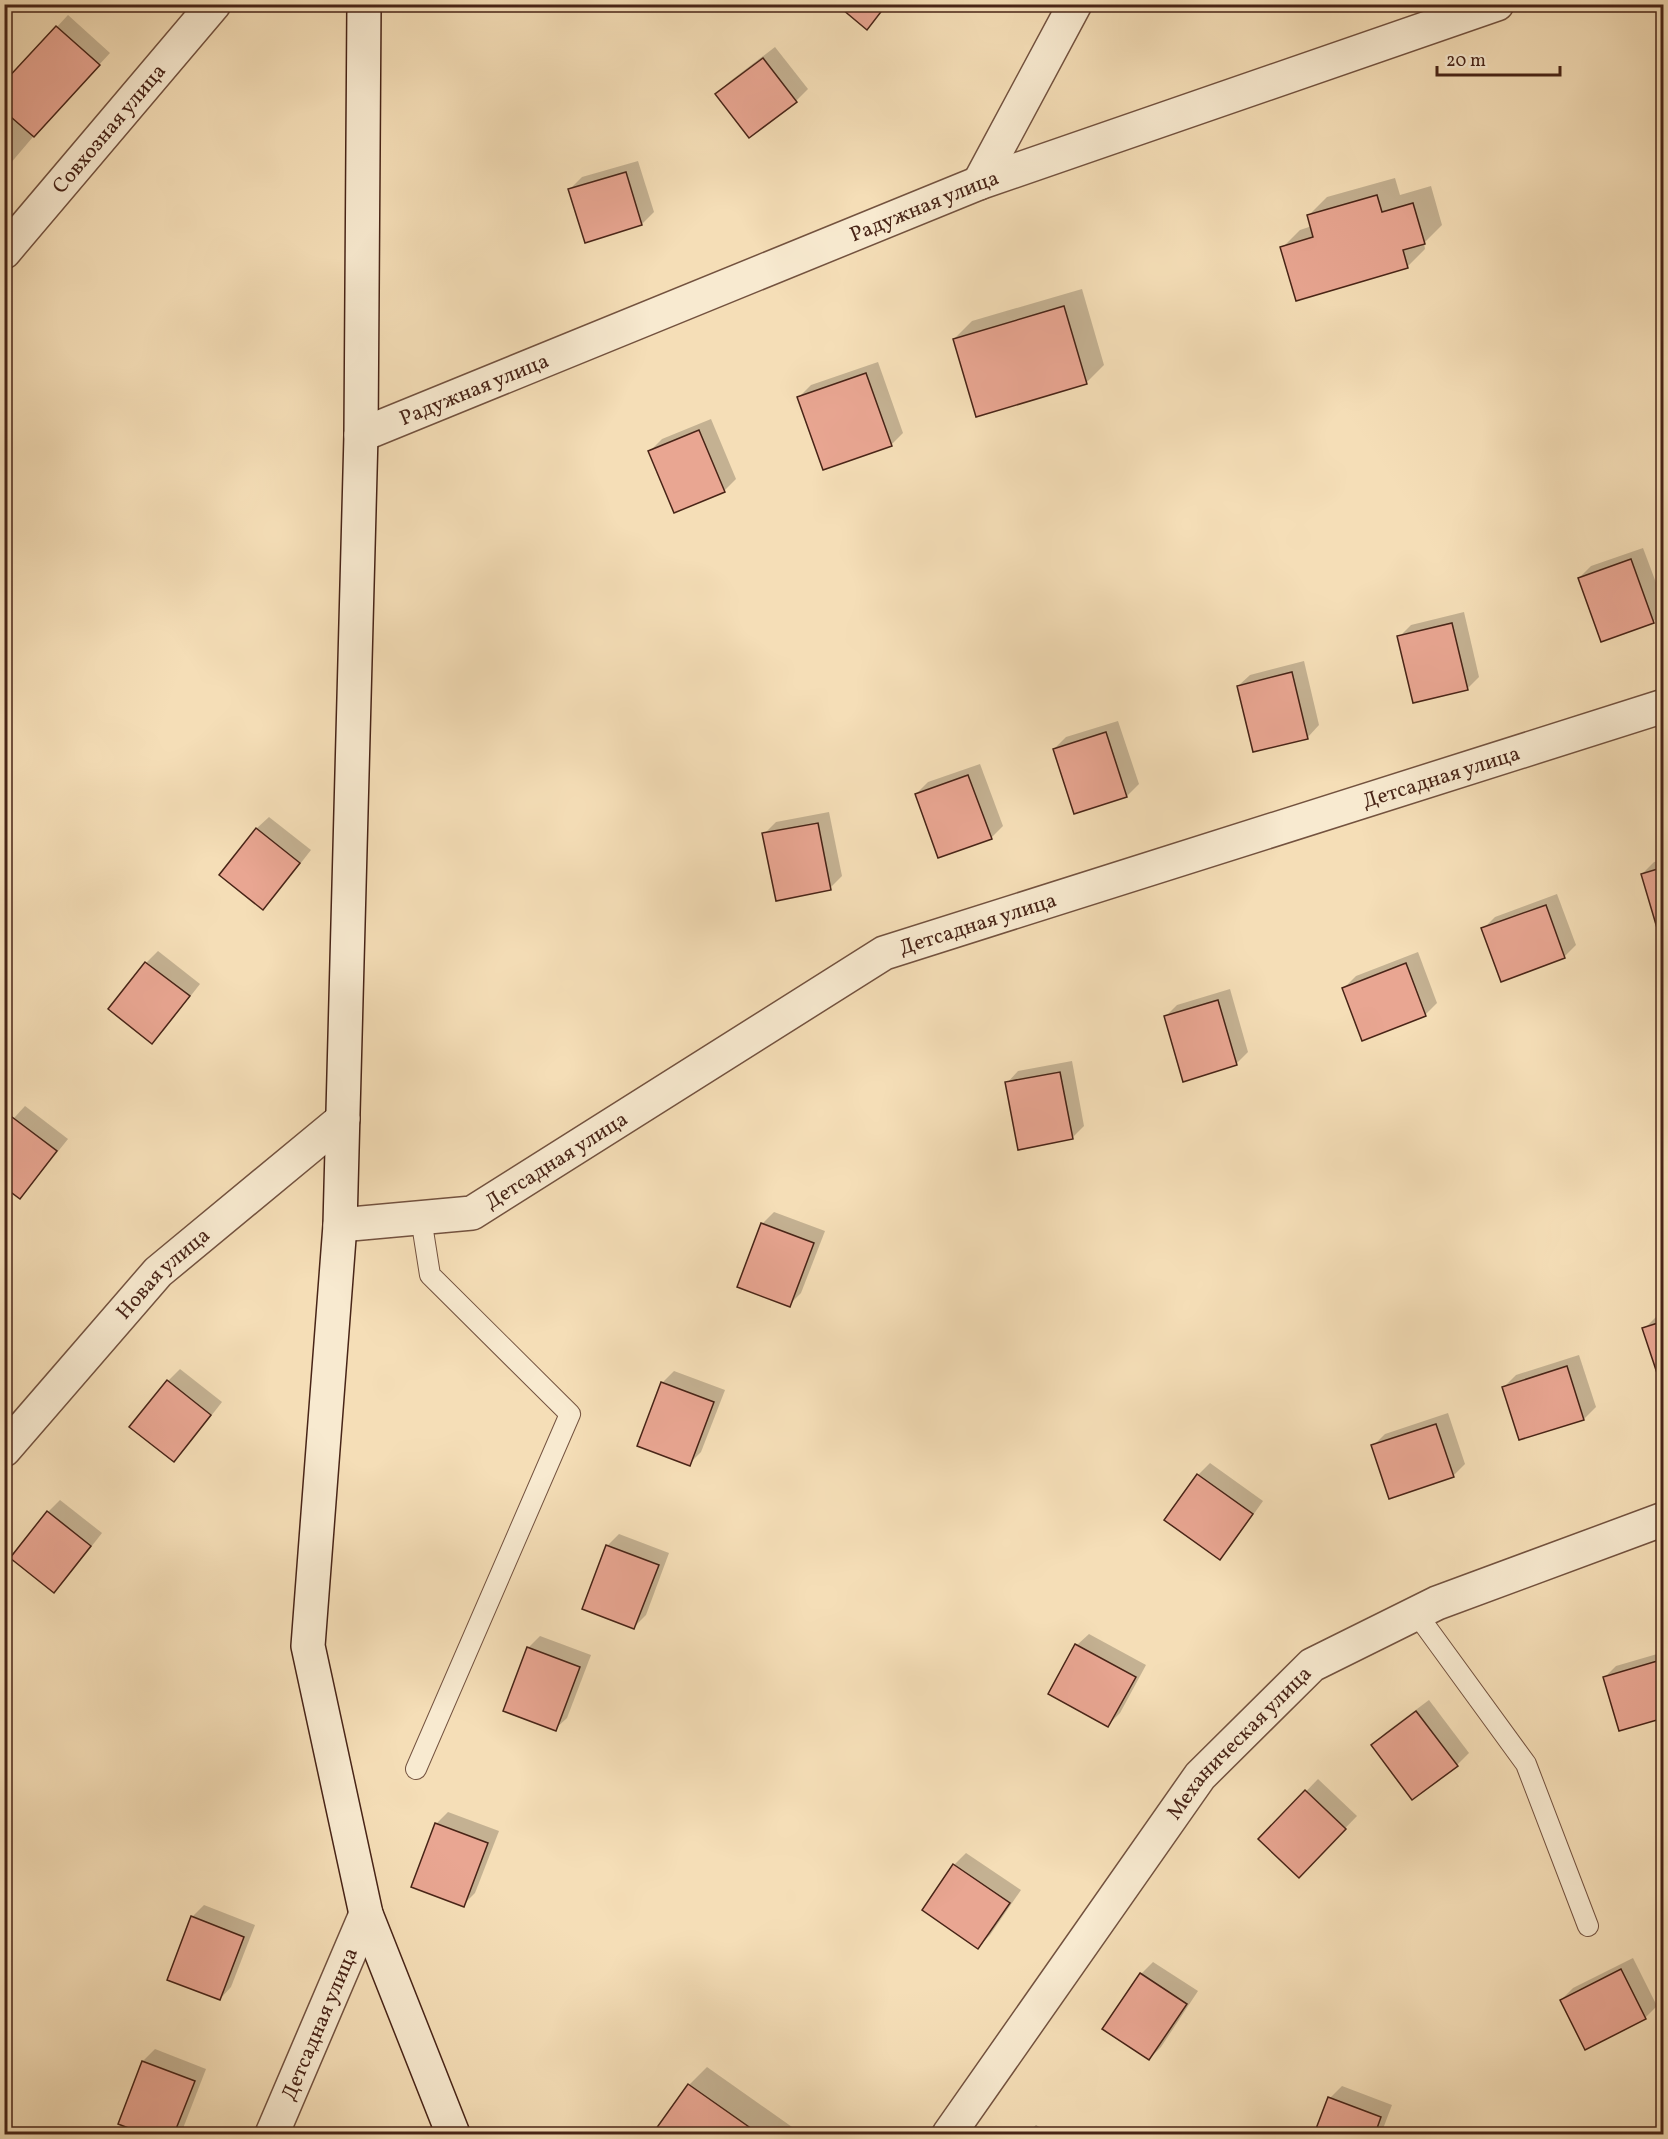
<svg xmlns="http://www.w3.org/2000/svg" width="1668" height="2139" font-family="Vollkorn,serif">
<rect width="100%" height="100%" fill="#f5deb7"/>
<filter id="stains"><feTurbulence type="fractalNoise" baseFrequency=".00333" numOctaves="4"/><feColorMatrix values="0 0 0 0 .2 0 0 0 0 .09 0 0 0 0 .02 0 0 0 .5 -.17"/></filter>
<radialGradient id="worn" r=".72"><stop offset=".6" stop-color="#630" stop-opacity="0"/><stop offset="1" stop-color="#630" stop-opacity=".3"/></radialGradient>
<g fill="#0003">
<path d="M838 4H888L867 28Z"/>
<path d="M68 15 110 53 38 131 4 171V84Z"/>
<path d="M775 47 808 89 796 101 717 94 729 82Z"/>
<path d="M638 161 654 212 642 224 570 189 582 177Z"/>
<path d="M1395 178 1400 195 1431 186 1442 225 1424 243 1425 249 1407 267 1282 248 1300 230 1312 226 1309 215 1327 197Z"/>
<path d="M1082 289 1104 365 1086 383 954 339 972 321Z"/>
<path d="M878 362 903 433 891 445 799 397 811 385Z"/>
<path d="M711 419 736 479 724 491 650 451 662 439Z"/>
<path d="M1643 548 1664 604V612L1653 622 1602 640 1579 578 1591 566Z"/>
<path d="M1464 612 1479 677 1467 689 1399 637 1411 625Z"/>
<path d="M1304 661 1319 725 1308 737 1238 686 1250 675Z"/>
<path d="M1118 721 1139 784 1127 796 1075 812 1054 749 1066 737Z"/>
<path d="M980 764 1003 826 991 838 916 794 928 782Z"/>
<path d="M829 812 842 876 830 888 764 834 776 822Z"/>
<path d="M269 817 311 850 275 896 263 908 221 875 257 828Z"/>
<path d="M1664 860V924L1642 874 1654 862Z"/>
<path d="M1557 894 1576 945 1564 957 1483 929 1495 917Z"/>
<path d="M158 951 200 984 164 1030 152 1042 110 1008 146 963Z"/>
<path d="M1418 952 1437 1003 1425 1015 1344 988 1356 976Z"/>
<path d="M1230 989 1248 1052 1236 1064 1165 1017 1177 1005Z"/>
<path d="M1072 1061 1084 1126 1072 1138 1007 1083 1018 1071Z"/>
<path d="M25 1106 68 1139 31 1185 20 1197 4 1129Z"/>
<path d="M774 1212 825 1231 801 1293 789 1305 762 1224Z"/>
<path d="M1664 1314V1380L1644 1329 1656 1317Z"/>
<path d="M1579 1355 1596 1407 1584 1419 1520 1439 1504 1387 1516 1375Z"/>
<path d="M180 1369 222 1402 186 1448 174 1460 168 1381Z"/>
<path d="M674 1371 725 1390 701 1452 689 1464 662 1383Z"/>
<path d="M1448 1413 1465 1464 1453 1476 1373 1446 1385 1434Z"/>
<path d="M1210 1463 1263 1501 1231 1546 1220 1558 1198 1475Z"/>
<path d="M60 1500 102 1533 66 1579 54 1591 48 1512Z"/>
<path d="M619 1534 669 1553 646 1615 634 1627 607 1546Z"/>
<path d="M1089 1634 1146 1665 1120 1713 1108 1725 1077 1645Z"/>
<path d="M540 1636 591 1655 567 1718 555 1729 528 1648Z"/>
<path d="M1664 1652V1716L1604 1678 1616 1666Z"/>
<path d="M4 1669 10 1673 4 1680Z"/>
<path d="M1429 1700 1469 1753 1457 1765 1373 1745 1385 1733Z"/>
<path d="M1318 1779 1357 1816 1299 1876 1260 1839Z"/>
<path d="M448 1812 499 1831 475 1893 463 1905 436 1824Z"/>
<path d="M966 1853 1021 1890 990 1935 978 1947 954 1865Z"/>
<path d="M204 1905 255 1925 231 1987 220 1999 192 1917Z"/>
<path d="M1633 1958 1657 2006 1645 2018 1561 2000 1573 1988Z"/>
<path d="M1153 1962 1198 1991 1161 2047 1149 2059 1141 1974Z"/>
<path d="M155 2049 206 2069 182 2131 179 2134H148L120 2124 143 2061Z"/>
<path d="M707 2067 802 2134 655 2133 689 2085Z"/>
<path d="M1342 2086 1392 2105 1381 2134H1316L1330 2098Z"/>
<path d="M1036 2125 1050 2134H1026Z"/>
</g>
<g fill="#e9a692" stroke="#482417" stroke-width="1.5">
<path d="M836 4H887L867 30Z"/>
<path d="M56 26 100 65 34 137 4 111V82Z"/>
<path d="M763 58 797 102 749 138 715 94Z"/>
<path d="M626 172 642 225 585 243 568 189Z"/>
<path d="M1377 195 1382 212 1413 203 1425 244 1403 250 1408 268 1296 301 1280 247 1313 237 1307 215Z"/>
<path d="M1064 306 1087 384 976 417 953 339Z"/>
<path d="M866 373 892 446 823 470 797 397Z"/>
<path d="M699 430 725 492 674 513 648 451Z"/>
<path d="M1631 559 1654 623 1601 642 1578 578Z"/>
<path d="M1452 623 1468 690 1413 703 1397 636Z"/>
<path d="M1292 672 1308 739 1253 752 1237 686Z"/>
<path d="M1106 732 1127 797 1074 814 1053 749Z"/>
<path d="M968 775 992 839 938 858 915 794Z"/>
<path d="M818 823 831 890 776 901 762 833Z"/>
<path d="M256 828 300 863 263 910 219 875Z"/>
<path d="M1664 867V926L1657 928 1641 874Z"/>
<path d="M1546 905 1565 958 1501 982 1481 928Z"/>
<path d="M145 962 190 996 152 1044 108 1009Z"/>
<path d="M1406 963 1426 1016 1362 1041 1342 988Z"/>
<path d="M1218 1000 1237 1065 1183 1082 1164 1016Z"/>
<path d="M1060 1072 1073 1139 1018 1150 1005 1082Z"/>
<path d="M12 1117 57 1151 20 1199 4 1187V1127Z"/>
<path d="M761 1223 814 1243 790 1307 737 1287Z"/>
<path d="M1664 1321V1381L1660 1382 1642 1328Z"/>
<path d="M1567 1366 1584 1420 1519 1440 1502 1387Z"/>
<path d="M167 1380 211 1415 174 1462 129 1427Z"/>
<path d="M661 1382 714 1402 690 1466 637 1446Z"/>
<path d="M1436 1424 1454 1477 1389 1499 1371 1445Z"/>
<path d="M1197 1474 1253 1514 1220 1560 1164 1520Z"/>
<path d="M47 1511 91 1546 54 1593 10 1558Z"/>
<path d="M606 1545 659 1565 634 1629 582 1609Z"/>
<path d="M1075 1644 1136 1677 1108 1727 1048 1694Z"/>
<path d="M527 1647 580 1667 556 1731 503 1711Z"/>
<path d="M1664 1659V1718L1619 1731 1603 1677Z"/>
<path d="M1416 1711 1458 1766 1412 1800 1371 1745Z"/>
<path d="M1305 1790 1346 1829 1299 1878 1258 1839Z"/>
<path d="M435 1823 488 1843 464 1907 411 1887Z"/>
<path d="M953 1864 1010 1903 978 1949 922 1910Z"/>
<path d="M191 1916 244 1937 220 2000 167 1980Z"/>
<path d="M1621 1969 1646 2019 1585 2050 1560 2000Z"/>
<path d="M1140 1973 1187 2004 1149 2060 1102 2029Z"/>
<path d="M142 2061 195 2081 174 2134H144L118 2124Z"/>
<path d="M688 2084 759 2134 653 2133Z"/>
<path d="M1328 2097 1381 2117 1375 2134H1314Z"/>
</g>
<g fill="none" stroke-linecap="round" stroke-linejoin="round">
<defs>
<g id="lane">
<path d="M1416 1613 1526 1764 1588 1926"/>
<path d="M416 1769 570 1414 430 1275 421 1218"/>
</g>
<g id="street">
<path d="M979 183 1075 4"/>
<path id="s1" d="M4 252 214 4"/>
<path id="s2" d="M361 435 979 183 1497 4"/>
<path id="s3" d="M340 1225 472 1213 884 953 1664 706"/>
<path id="s4" d="M4 1450 158 1272 343 1119"/>
<path id="s5" d="M272 2134 366 1914"/>
<path id="s6" d="M949 2134 1200 1776 1312 1665 1437 1603 1664 1519"/>
</g>
<path id="secondary" d="M364 4 361 435 340 1225 308 1646 366 1914 453 2134"/>
</defs>
<use href="#lane" stroke="#73523f" stroke-width="22"/>
<use href="#street" stroke="#73523f" stroke-width="36"/>
<use href="#secondary" stroke="#482417" stroke-width="36"/>
<use href="#lane" stroke="#f8ead0" stroke-width="20"/>
<use href="#street" stroke="#f8ead0" stroke-width="33"/>
<use href="#secondary" stroke="#f8ead0" stroke-width="33"/>
</g>
<g text-anchor="middle" stroke-width="6" stroke-linejoin="round" paint-order="stroke">
<g font-size="21" fill="#482417" stroke="#f8ead0">
<text dy="7" stroke="none"><textPath href="#s1" startOffset="162">Совхозная улица</textPath></text>
<text dy="7" stroke="none"><textPath href="#s2" startOffset="608">Радужная улица</textPath></text>
<text dy="7" stroke="none"><textPath href="#s2" startOffset="122">Радужная улица</textPath></text>
<text dy="7" stroke="none"><textPath href="#s3" startOffset="1204">Детсадная улица</textPath></text>
<text dy="7" stroke="none"><textPath href="#s3" startOffset="718">Детсадная улица</textPath></text>
<text dy="7" stroke="none"><textPath href="#s3" startOffset="232">Детсадная улица</textPath></text>
<text dy="7" stroke="none"><textPath href="#s4" startOffset="238">Новая улица</textPath></text>
<text dy="7" stroke="none"><textPath href="#s6" startOffset="488">Механическая улица</textPath></text>
<text dy="7" stroke="none"><textPath href="#s5" startOffset="120">Детсадная улица</textPath></text>
</g>
</g>
<rect width="1668" height="2139" fill="none" stroke="#f5deb7" stroke-width="24"/>
<rect x="6" y="6" width="1656" height="2127" fill="none" stroke="#482417" stroke-width="3"/>
<rect x="12" y="12" width="1644" height="2115" fill="none" stroke="#482417" stroke-width="1.5"/>
<path d="M1437 66v9h123v-9" fill="none" stroke="#482417" stroke-width="3"/>
<text x="1446" y="66" font-size="18" fill="#482417" stroke="#f8ead0" stroke-width="4.5" paint-order="stroke">20 m</text>
<rect width="100%" height="100%" filter="url(#stains)"/>
<rect width="100%" height="100%" fill="url(#worn)"/>
</svg>
